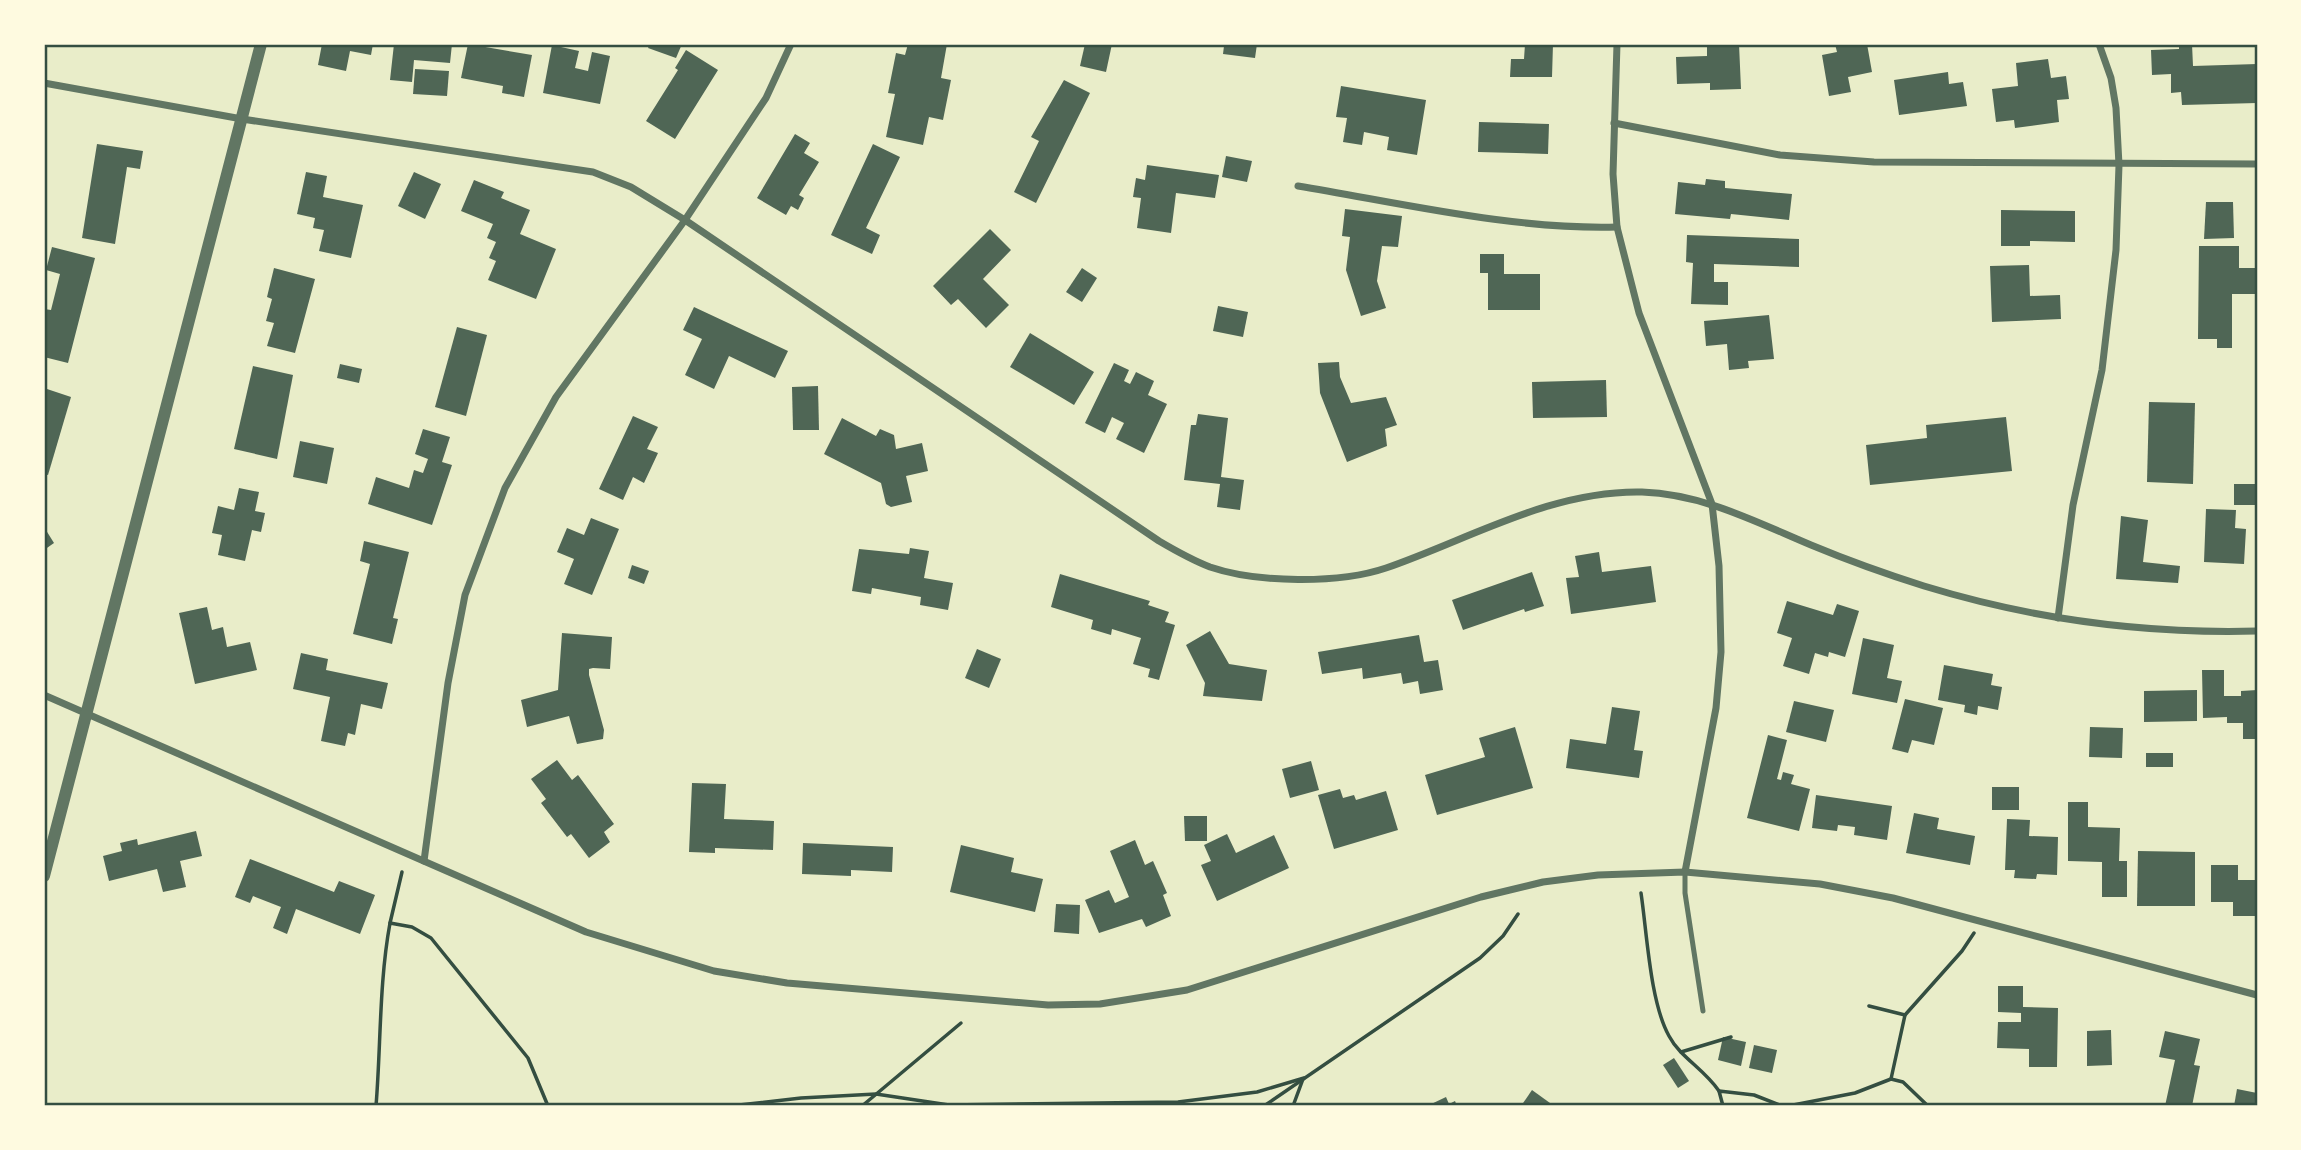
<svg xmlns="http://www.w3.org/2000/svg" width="2301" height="1150" font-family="'Public Sans',sans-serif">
<rect width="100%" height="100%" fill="#e9edc9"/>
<g fill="#4f6655">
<path d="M322 44H373L371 55 350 51 346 71 318 65Z"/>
<path d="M394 44H452L450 63 414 60 412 82 390 80Z"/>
<path d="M468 44 532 55 524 97 502 93 503 86 461 78Z"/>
<path d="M650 44H682L676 58 648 48Z"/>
<path d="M908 44H947L941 78 951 80 943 120 929 117 923 145 886 137 895 94 888 93 896 53 905 55Z"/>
<path d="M1085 44H1112L1106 72 1080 66Z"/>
<path d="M1216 44H1257L1255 58 1223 54 1224 46Z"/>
<path d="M1525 44H1553L1552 77H1510L1511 59H1524Z"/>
<path d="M1707 44H1739L1741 89 1710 90V83L1677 84 1676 57 1707 56Z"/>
<path d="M1835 44H1867L1872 72 1848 77 1851 92 1829 96 1822 55 1837 52Z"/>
<path d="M2179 44H2192L2193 66 2257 64V103L2182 105 2181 92 2171 93V74L2152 75 2151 50 2179 49Z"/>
<path d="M552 45 579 51 575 68 588 71 592 52 610 56 600 104 543 93Z"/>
<path d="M686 50 718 70 675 139 646 121 678 70 675 68Z"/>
<path d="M2048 59 2051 78 2066 76 2069 99 2057 100 2059 122 2015 128 2014 120 1996 122 1992 89 2018 86 2016 63Z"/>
<path d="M415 69 449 71 447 96 413 94Z"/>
<path d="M1948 72 1949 84 1963 82 1967 106 1899 115 1894 80Z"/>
<path d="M1064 80 1090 93 1036 203 1014 192 1039 141 1031 137Z"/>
<path d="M1341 86 1426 100 1417 155 1387 150 1389 137 1364 132 1362 145 1343 142 1347 118 1336 117Z"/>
<path d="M1479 122 1549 124 1548 154 1478 152Z"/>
<path d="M795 134 810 143 804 153 819 162 799 195 804 198 798 210 791 206 786 215 757 198Z"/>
<path d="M97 144 143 151 140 169 127 167 115 244 82 238Z"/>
<path d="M873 144 900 157 866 228 880 235 872 254 831 235Z"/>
<path d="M1226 156 1252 161 1247 182 1222 177Z"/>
<path d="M1147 165 1219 175 1215 198 1176 193 1171 233 1137 228 1141 198 1133 197 1136 178 1145 180Z"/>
<path d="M306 172 327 176 323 197 363 205 351 258 319 251 324 230 313 228 315 218 297 214Z"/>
<path d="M414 172 441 184 425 219 398 206Z"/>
<path d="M1706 179 1725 181V188L1792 194 1789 220 1731 214 1730 219 1675 214 1678 182 1705 185Z"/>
<path d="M474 180 504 192 501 198 530 210 520 234 556 249 536 299 488 280 496 261 489 258 496 242 487 238 493 224 461 211Z"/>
<path d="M2206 202H2233L2234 238 2204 239Z"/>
<path d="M1345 209 1402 216 1398 247 1382 246 1377 281 1386 308 1361 316 1346 270 1350 237 1342 236Z"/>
<path d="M2001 210 2075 211V242L2030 241V246H2001Z"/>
<path d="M990 229 1011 250 983 279 1009 305 986 328 958 299 951 305 933 286Z"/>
<path d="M1687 235 1799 239V267L1714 264V282H1728V305L1691 304 1693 263 1686 262Z"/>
<path d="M2199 246H2239V268H2257V294H2232V348H2217V339H2198Z"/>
<path d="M52 247 95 258 68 363 44 357V309L51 310 60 274 46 270Z"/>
<path d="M1480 254H1504V274H1540V310H1488V273H1480Z"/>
<path d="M2029 265 2030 296 2060 295 2061 319 1992 322 1990 266Z"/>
<path d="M274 268 315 279 295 353 267 346 274 323 266 321 272 299 267 297Z"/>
<path d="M1082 268 1097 278 1082 302 1066 292Z"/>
<path d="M1218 306 1248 312 1243 337 1213 331Z"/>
<path d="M694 307 788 351 775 378 729 356 714 389 685 375 702 339 683 330Z"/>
<path d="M1769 315 1774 359 1748 361 1749 368 1729 370 1727 344 1706 346 1704 321Z"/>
<path d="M457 327 487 335 466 416 435 407Z"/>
<path d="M1030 333 1094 372 1074 405 1010 367Z"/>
<path d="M1339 362 1340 377 1351 403 1386 397 1397 425 1385 429 1387 446 1347 462 1320 393 1318 363Z"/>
<path d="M1114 363 1129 370 1124 381 1130 384 1136 372 1154 381 1148 395 1167 404 1144 453 1116 439 1124 423 1112 417 1105 433 1085 423Z"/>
<path d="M340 364 362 369 359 383 337 378Z"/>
<path d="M253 366 293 375 277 459 234 449Z"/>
<path d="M1606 380 1607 417 1533 418 1532 382Z"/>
<path d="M818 386 819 430H793L792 387Z"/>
<path d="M44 388 71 397 48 475 44 474Z"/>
<path d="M2149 402 2195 403 2193 484 2147 482Z"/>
<path d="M1198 414 1228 418 1221 477 1244 480 1240 510 1217 507 1220 484 1184 480 1191 425H1196Z"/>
<path d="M633 416 658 427 647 449 658 453 644 483 633 477 623 500 599 489Z"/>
<path d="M2006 417 2012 471 1870 485 1866 445 1927 438 1926 425Z"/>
<path d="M842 418 876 436 880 429 894 435 896 449 922 443 928 471 906 476 912 502 891 507 886 504 881 483 824 454Z"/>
<path d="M423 429 450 437 442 462 452 465 432 525 368 504 376 477 409 488 414 470 423 473 428 459 415 454Z"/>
<path d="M300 441 334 448 327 484 293 477Z"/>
<rect x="2234" y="484" width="21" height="21"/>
<path d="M239 488 259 492 255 511 265 513 261 532 252 530 245 561 218 555 222 535 212 533 218 506 234 510Z"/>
<path d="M2206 509 2236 510 2235 528 2246 529 2244 564 2204 562Z"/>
<path d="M2121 516 2148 520 2143 562 2180 566 2178 583 2116 579Z"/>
<path d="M591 518 619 529 592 595 564 584 574 559 557 552 567 528 584 535Z"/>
<path d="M44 527 54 543 44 550Z"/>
<path d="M364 541 409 552 393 618 398 619 392 644 353 634 370 564 360 561Z"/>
<path d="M910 548 929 551 924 578 953 583 948 610 920 605 921 597 872 588 871 594 852 591 859 549 909 554Z"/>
<path d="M1599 552 1602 572 1651 566 1656 602 1571 614 1566 578 1579 577 1575 556Z"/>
<path d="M632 565 649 571 644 584 628 578Z"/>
<path d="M1532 572 1544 606 1525 612 1524 609 1463 630 1452 600Z"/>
<path d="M1060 574 1150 601 1148 605 1169 612 1165 622 1175 625 1159 680 1148 677 1150 669 1133 664 1141 638 1112 629 1111 635 1091 629 1093 620 1051 607Z"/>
<path d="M1787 601 1833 615 1837 604 1859 611 1845 657 1829 652 1828 657 1815 653 1809 674 1783 666 1792 638 1777 633Z"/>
<path d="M207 607 212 630 223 627 227 647 250 642 257 670 195 684 179 613Z"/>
<path d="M1210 631 1229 664 1267 670 1262 701 1203 696 1205 683 1186 645Z"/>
<path d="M562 633 612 637 610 669 593 668 589 669V675L604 730 603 739 577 744 569 716 527 727 521 700 558 690Z"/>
<path d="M1419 635 1424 662 1438 660 1443 690 1420 694 1418 681 1403 684 1401 673 1363 679 1362 668 1322 674 1318 652Z"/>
<path d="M1863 638 1894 645 1887 678 1902 681 1897 703 1852 694Z"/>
<path d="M977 649 1001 659 989 688 965 678Z"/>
<path d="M301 653 328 659 326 670 388 683 382 709 361 704 355 735 348 733 345 746 321 741 330 697 293 689Z"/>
<path d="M1944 665 1993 674 1991 685 2002 687 1998 710 1978 706 1977 715 1964 712 1965 705 1938 700Z"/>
<path d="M2202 670H2224V696H2241V691L2257 690V739H2243V723H2227V717L2203 718Z"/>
<path d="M2197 690V721L2144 722V691Z"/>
<path d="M1905 699 1943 708 1934 745 1912 740 1908 753 1892 749Z"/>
<path d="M1794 701 1834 710 1826 742 1786 732Z"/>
<path d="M1612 707 1640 711 1634 750 1643 751 1639 778 1566 768 1570 739 1606 744Z"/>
<path d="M1515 727 1533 788 1437 815 1425 775 1485 757 1479 738Z"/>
<path d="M2090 727 2123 728 2122 758 2089 757Z"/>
<path d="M1768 735 1787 740 1777 779 1781 780 1783 772 1794 775 1791 784 1810 789 1799 831 1747 818Z"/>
<rect x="2146" y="753" width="27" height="14"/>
<path d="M557 760 572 780 578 775 614 824 604 832 610 842 589 858 571 834 567 837 541 803 546 799 531 779Z"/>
<path d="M1311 761 1319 790 1290 798 1282 769Z"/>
<path d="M692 783 726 784 724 819 774 821 773 850 715 848V853L689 852Z"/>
<rect x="1992" y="787" width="27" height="23"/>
<path d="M1340 789 1343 798 1354 795 1356 800 1386 791 1398 830 1334 849 1318 795Z"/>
<path d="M1816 795 1892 806 1887 840 1854 835 1855 827 1838 825 1837 831 1812 828Z"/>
<path d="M2068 802H2088V827L2120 828 2119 861H2127V897H2102V862L2068 861Z"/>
<path d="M1914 813 1939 818 1937 829 1975 836 1970 865 1906 853Z"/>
<path d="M1184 816H1207V841H1185Z"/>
<path d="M2007 819 2030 820 2029 836 2058 837 2057 875 2037 874 2036 879 2014 878 2015 870H2005Z"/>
<path d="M196 831 202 856 180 861 186 887 163 892 157 869 109 881 103 856 122 851 120 843 137 839 138 845Z"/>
<path d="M1227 834 1236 853 1274 835 1289 868 1217 901 1201 865 1211 861 1204 845Z"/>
<path d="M1135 840 1145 865 1153 861 1167 893 1163 895 1171 916 1146 927 1142 919 1099 933 1085 900 1109 890 1115 903 1129 897 1110 851Z"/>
<path d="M803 843 893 847 892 872 851 870V876L802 874Z"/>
<path d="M961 845 1014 858 1011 872 1043 879 1035 912 950 892Z"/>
<path d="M2138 851 2195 852V906H2137Z"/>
<path d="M250 859 334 892 339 881 375 895 360 934 296 909 287 934 273 928 281 907 253 896 250 903 235 897Z"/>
<path d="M2211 865H2238V880H2257V916H2233V902H2211Z"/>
<path d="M1056 904 1080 905 1079 934 1054 932Z"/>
<path d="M1998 986H2023V1007L2058 1008 2057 1067H2029V1049L1997 1048 1998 1022H2021V1013L1998 1012Z"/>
<path d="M2111 1030 2112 1065 2087 1066V1031Z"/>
<path d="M2165 1031 2200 1039 2194 1065 2200 1066 2192 1106H2165L2175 1060 2159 1057Z"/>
<path d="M1723 1037 1746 1042 1741 1066 1718 1060Z"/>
<path d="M1754 1045 1777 1050 1772 1073 1749 1068Z"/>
<path d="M1674 1058 1689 1081 1678 1088 1663 1065Z"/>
<path d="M2237 1089 2257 1093V1106H2234Z"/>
<path d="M1532 1090 1550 1103 1548 1106H1521Z"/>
<path d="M1446 1097 1449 1104 1455 1101 1457 1106H1427Z"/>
</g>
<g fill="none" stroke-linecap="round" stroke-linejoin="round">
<g stroke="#344e41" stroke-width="3.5">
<path d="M1641 893C1647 933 1650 1002 1669 1036 1680 1057 1704 1069 1719 1091"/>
<path d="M390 923 402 872"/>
<path d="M1869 1006 1905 1015"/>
<path d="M1681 1052 1731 1037"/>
<path d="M1891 1079 1905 1015 1962 951 1974 933"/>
<path d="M376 1106C381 1045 379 983 390 923L412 927 431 938 528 1058 548 1106"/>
<path d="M730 1106 801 1098 876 1094 949 1105 1178 1102 1257 1092 1304 1078"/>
<path d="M862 1106 961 1023"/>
<path d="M1264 1106 1480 958 1503 936 1518 914"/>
<path d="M1293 1106 1303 1079"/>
<path d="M1723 1106 1719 1091 1754 1095 1782 1106"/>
<path d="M1788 1106 1855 1093 1891 1079 1903 1082 1928 1106"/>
</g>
<path stroke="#617663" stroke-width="5" d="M1685 872V893L1703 1011"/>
<g stroke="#617663" stroke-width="7">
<path d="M1617 44 1613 174 1617 227 1639 313 1712 504 1719 566 1721 652 1716 708 1685 872"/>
<path d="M44 83 242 119 593 172 631 187 685 220 1159 541C1176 551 1192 560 1210 567 1257 583 1339 584 1386 568 1470 539 1551 490 1642 492 1703 494 1756 522 1811 545 1847 560 1886 574 1924 586 2032 619 2144 634 2257 631"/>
<path d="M1614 123 1780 155 1874 162 2257 164"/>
<path d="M1298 186C1401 203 1514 230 1617 227"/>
<path d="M2058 618 2073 505 2102 370 2116 250 2119 165 2116 108 2111 78 2099 44"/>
<path d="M44 695 586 932 714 971 787 983 1048 1005 1100 1004 1187 990 1481 897 1543 882 1598 875 1685 872 1820 884 1893 898 2257 995"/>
<path d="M424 861 448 683 465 595 505 488 556 397 685 220 766 98 791 44"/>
</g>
<path stroke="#617663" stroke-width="12" d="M44 876 261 44"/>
</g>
<rect width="2301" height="1150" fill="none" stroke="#fefae0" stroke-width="91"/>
<rect x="46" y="46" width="2210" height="1058" fill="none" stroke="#344e41" stroke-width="2.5"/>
</svg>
